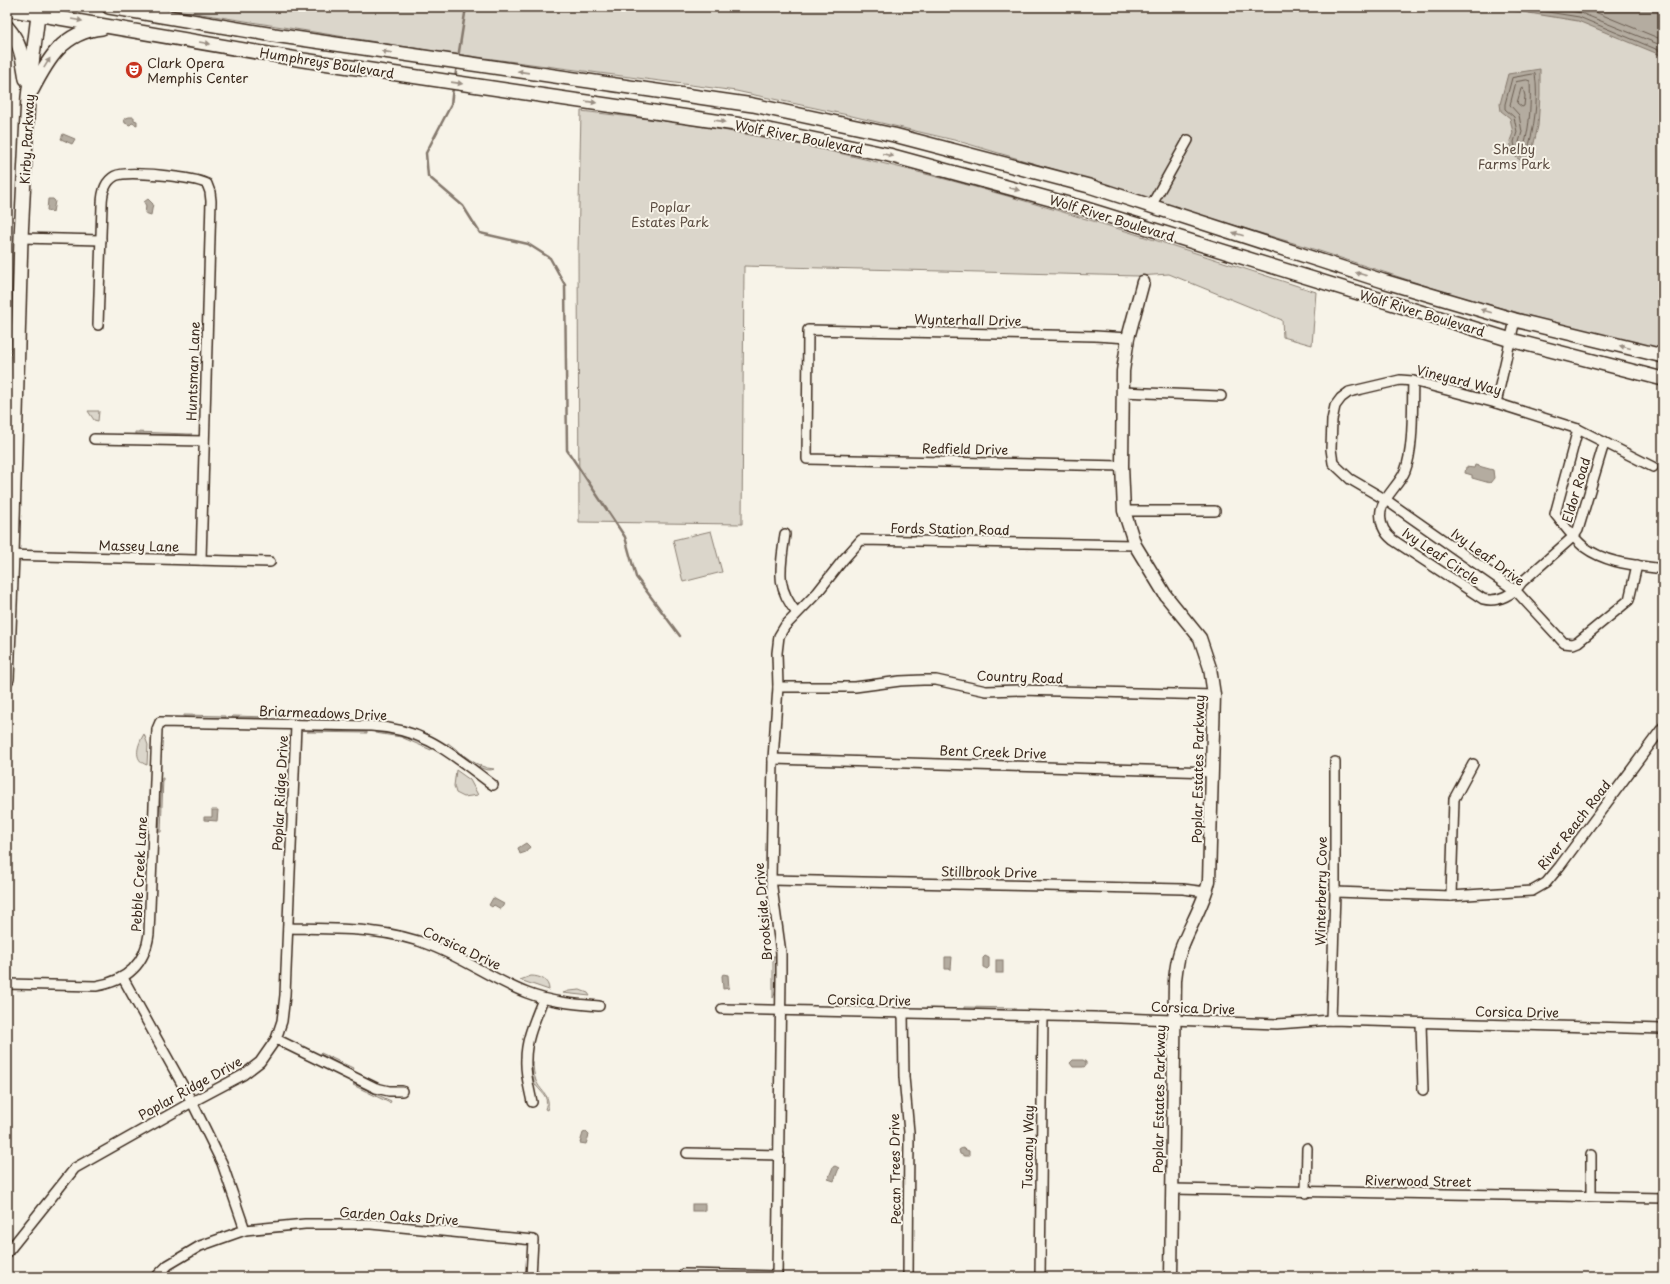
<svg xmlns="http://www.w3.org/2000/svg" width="1670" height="1284" font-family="'Playpen Sans',sans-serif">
<rect width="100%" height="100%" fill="#f7f3e8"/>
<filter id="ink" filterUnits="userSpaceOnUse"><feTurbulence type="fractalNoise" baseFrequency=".025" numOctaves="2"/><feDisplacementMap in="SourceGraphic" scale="8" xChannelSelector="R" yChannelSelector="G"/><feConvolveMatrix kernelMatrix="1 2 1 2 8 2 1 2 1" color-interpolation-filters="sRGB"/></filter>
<g filter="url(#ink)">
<g fill="#dbd6cb" stroke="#8b8074">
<path d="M158 7H1663V351L1565 326 1448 293 1307 247 1166 205 1056 170 958 141 843 114 736 91 432 51Z"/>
<path d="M581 111C630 117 680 122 728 131 929 166 1123 229 1316 292L1312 345 1283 337 1282 320 1169 274 1138 276 744 266 742 524 579 522 578 251Z"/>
<path d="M88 411H99L98 421 94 420Z"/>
<path d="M135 432 188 434H192L188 435 135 434Z"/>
<path d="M711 531 722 572 683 582 673 540Z"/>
<path d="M184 715 225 716V718L184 717Z"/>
<path d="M232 716 269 717V718H232Z"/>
<path d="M311 731 367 732V733L307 732Z"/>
<path d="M375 732 403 736 432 748 431 750 401 737 375 733Z"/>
<path d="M144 734 148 745 147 765C132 760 138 744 144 734Z"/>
<path d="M448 743C462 753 476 768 494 769 482 775 457 752 447 745Z"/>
<path d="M456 770 470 780 478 795 464 797 456 793 454 786Z"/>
<path d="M162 778H163L161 832H159Z"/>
<path d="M773 956H775C776 969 779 987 773 998Z"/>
<path d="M531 976C540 976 549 980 549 990L520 980Z"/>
<path d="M580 990 588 993 590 996 563 993 569 991Z"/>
<path d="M964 1007 1015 1008V1010L964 1009Z"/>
<path d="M321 1053 353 1068 352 1070 320 1054Z"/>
<path d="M532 1062H533C533 1068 534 1075 536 1081 541 1092 552 1096 547 1110L545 1109C550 1096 541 1093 535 1084 532 1077 532 1069 532 1062Z"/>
<path d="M354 1084 391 1101 390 1103 353 1085Z"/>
</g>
<g fill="#b4aca0" stroke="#84786c">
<path d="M1492 7H1663V56L1578 21Z"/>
<path d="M1540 69V96L1538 126 1531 156 1520 160 1513 155 1510 141 1513 133 1510 118 1501 111 1500 104 1508 74Z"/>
<path d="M129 117H134V120L137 121V125L132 123 130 125 125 123 124 119Z"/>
<path d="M63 134 75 139 72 144 61 139Z"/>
<path d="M48 199H53L55 201 53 212 47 210Z"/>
<path d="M148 199 153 204 151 215 145 213 146 206 144 202Z"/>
<path d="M1475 465 1493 470 1494 478 1490 483 1472 478V475L1465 473 1466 467 1474 468Z"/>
<path d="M212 810H218L217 821 204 820V817H212Z"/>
<path d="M526 843 530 847 526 852 520 854 518 848Z"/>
<path d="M493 898 504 904 501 909 494 905 492 907 489 905Z"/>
<path d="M985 956 989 958V967L987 969 983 967V958Z"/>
<path d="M945 957H952L951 969H945Z"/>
<rect x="996" y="960" width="7" height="13"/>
<path d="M723 974 728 975 729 988 723 989 722 976Z"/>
<path d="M1073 1060H1083L1086 1062V1066L1083 1067H1073L1070 1063Z"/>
<path d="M586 1132 589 1135 586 1144 580 1143 583 1133Z"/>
<path d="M962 1148 969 1151V1156H965L960 1154 959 1150Z"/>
<path d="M835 1166 839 1168 834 1181 828 1179 833 1167Z"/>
<rect x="692" y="1204" width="13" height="7"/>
</g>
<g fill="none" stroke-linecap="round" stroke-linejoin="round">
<g stroke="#6b5e52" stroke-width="1">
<path d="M1517 7 1579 17 1663 52"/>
<path d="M1548 7 1581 13 1663 46"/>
<path d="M1583 7 1663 40"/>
<path d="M1535 74C1539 98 1534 129 1527 153L1521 156 1516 152 1514 142 1517 132 1514 117 1505 109V104L1512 78Z"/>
<path d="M1527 80 1530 81C1531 103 1530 125 1524 147L1522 148 1519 142 1522 132 1519 115 1510 105 1516 82Z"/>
<path d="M1523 88 1525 96 1524 106 1522 107 1517 103 1521 89Z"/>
</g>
<g stroke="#84786c" stroke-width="2.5">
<path d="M458 58 466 7"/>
<path d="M455 78 457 65"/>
<path d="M453 87 451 105 426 153 428 176 463 206 480 233 528 244 550 258 565 285 567 450 625 537 636 577 680 636"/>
</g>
<defs>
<g id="minor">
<path d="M1151 206 1188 140"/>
<path d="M21 238 101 240"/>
<path d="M98 325 102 205C102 194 104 182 115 176 127 170 195 177 207 184L210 192 211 201 201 560"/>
<path d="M1413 381C1412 406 1414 449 1405 471 1400 484 1384 496 1381 510 1379 522 1384 533 1393 540L1483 599C1498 603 1514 594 1522 582L1574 536 1578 530 1602 450 1605 443"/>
<path d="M1122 392 1221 396"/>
<path d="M1496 403 1515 320"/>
<path d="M1578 429 1555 514C1564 525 1573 538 1584 547 1607 564 1636 565 1663 569"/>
<path d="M94 439 204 441"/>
<path d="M1122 466 807 459 808 330 1095 336 1128 338"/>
<path d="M1124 511H1215"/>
<path d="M785 534C781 567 774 586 797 613"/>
<path d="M7 555 270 562"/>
<path d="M1637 565 1629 600 1578 642 1573 644 1564 643 1516 591 1386 500 1350 479 1333 463 1331 449 1332 420 1335 406 1341 398 1349 392 1400 380 1413 381 1496 403 1578 429 1653 467"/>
<path d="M778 687H855L900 681 923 680H936L986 691 1020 690 1214 695"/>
<path d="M773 759 1212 772"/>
<path d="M771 880 1183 889 1206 892"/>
<path d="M1335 892 1451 896 1532 891 1546 883 1560 866 1663 727"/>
<path d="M1451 896 1454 799 1473 764"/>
<path d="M288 928C336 929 386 927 432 946 465 959 494 980 527 993 550 1002 574 1004 599 1006"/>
<path d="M123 978 192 1102 222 1163 245 1230"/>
<path d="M7 984 96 986C126 981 145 965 149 934L157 729 160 722 371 726C426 729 451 754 493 785"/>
<path d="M722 1009 1094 1017 1277 1024 1331 1020 1663 1029"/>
<path d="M903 1013 904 1077 909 1132 908 1277"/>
<path d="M1331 1020 1335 892V762"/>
<path d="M1421 1023 1423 1090"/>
<path d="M276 1039 376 1088 389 1091H402"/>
<path d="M532 1102C529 1088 525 1073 526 1059 526 1038 536 1018 543 999"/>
<path d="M687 1153 779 1155"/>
<path d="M1172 1189 1663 1198"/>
<path d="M1306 1193 1307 1148"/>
<path d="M1591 1196V1155"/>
<path d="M7 1253 75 1168 192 1102 243 1075 260 1062 276 1039 282 1021 285 995 296 725"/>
<path d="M684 1274 777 1276"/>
<path d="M156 1277 168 1265 200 1246 245 1230 305 1224H371L533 1240 531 1277"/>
<path d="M777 1277 781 975V953L771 880 773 759 778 687 777 653 779 636 785 626 817 593 843 560 861 540 1135 545"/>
<path d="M1040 1277 1043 1016"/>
</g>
<path id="tertiary" d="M1143 282 1128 338 1123 371 1122 466 1124 511 1135 545 1166 596 1200 638 1210 668 1214 695 1209 881C1203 907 1188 928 1180 952 1177 961 1176 971 1175 980L1171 1277"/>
<g id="secondary">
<path d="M109 7 274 35 753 105 894 135 1089 186 1383 281 1515 320 1663 356"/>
<path d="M7 9 303 60 749 126 889 155 1083 208 1511 340 1663 379"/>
<path d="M7 27C21 43 23 60 26 79"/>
<path d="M32 90C48 59 63 32 102 28"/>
<path d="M7 679 12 555 21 238 28 97 39 7"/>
</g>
</defs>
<use href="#minor" stroke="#3b2a1e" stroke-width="12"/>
<use href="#tertiary" stroke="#3b2a1e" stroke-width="15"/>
<use href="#secondary" stroke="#3b2a1e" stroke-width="16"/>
<use href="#minor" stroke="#f7f3e8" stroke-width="9"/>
<use href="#tertiary" stroke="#f7f3e8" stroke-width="12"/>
<use href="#secondary" stroke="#f7f3e8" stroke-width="13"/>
</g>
<defs><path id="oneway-solid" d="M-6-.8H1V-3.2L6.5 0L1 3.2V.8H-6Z"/></defs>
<g fill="#998e83">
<use href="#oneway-solid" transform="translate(77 20) rotate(10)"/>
<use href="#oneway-solid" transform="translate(205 43) rotate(10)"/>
<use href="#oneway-solid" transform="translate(387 52) rotate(-171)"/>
<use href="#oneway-solid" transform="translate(47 63) rotate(-58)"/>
<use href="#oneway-solid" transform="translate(523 72) rotate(-172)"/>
<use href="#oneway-solid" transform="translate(457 83) rotate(8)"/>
<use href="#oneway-solid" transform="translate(591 102) rotate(8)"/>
<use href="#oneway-solid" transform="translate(720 121) rotate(8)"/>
<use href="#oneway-solid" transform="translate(888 155) rotate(13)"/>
<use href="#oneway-solid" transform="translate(1014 189) rotate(15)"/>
<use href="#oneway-solid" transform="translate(1238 234) rotate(-162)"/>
<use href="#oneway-solid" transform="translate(1361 274) rotate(-162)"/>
<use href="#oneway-solid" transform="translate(1486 311) rotate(-164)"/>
<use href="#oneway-solid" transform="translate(1625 347) rotate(-166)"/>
</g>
</g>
<defs>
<symbol id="theatre-disc" viewBox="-11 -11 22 22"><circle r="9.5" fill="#c8321e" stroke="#f7f3e8"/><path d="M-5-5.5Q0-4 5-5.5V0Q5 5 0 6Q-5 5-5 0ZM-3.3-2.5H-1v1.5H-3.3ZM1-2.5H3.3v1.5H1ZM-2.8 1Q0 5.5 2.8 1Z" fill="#fff"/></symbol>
</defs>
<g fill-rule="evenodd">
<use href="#theatre-disc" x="124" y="60" width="20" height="20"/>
</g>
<g text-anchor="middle" stroke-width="4" stroke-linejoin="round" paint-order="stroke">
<g font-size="13" fill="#3b2a1e" stroke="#f7f3e8" text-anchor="start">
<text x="147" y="68">Clark Opera<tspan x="147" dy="15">Memphis Center</tspan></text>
</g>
<g font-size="13" fill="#3b2a1e" stroke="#f7f3e8">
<text transform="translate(327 63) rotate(9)" y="5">Humphreys Boulevard</text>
<text transform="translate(799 137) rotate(11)" y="5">Wolf River Boulevard</text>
<text transform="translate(27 139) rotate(-87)" y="5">Kirby Parkway</text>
<text transform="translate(1112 218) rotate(17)" y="5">Wolf River Boulevard</text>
<text transform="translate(1422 313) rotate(17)" y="5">Wolf River Boulevard</text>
<text transform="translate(968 320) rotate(1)" y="5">Wynterhall Drive</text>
<text transform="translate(193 371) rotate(-88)" y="5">Huntsman Lane</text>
<text transform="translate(1459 380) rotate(14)" y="5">Vineyard Way</text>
<text transform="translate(965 449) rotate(1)" y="5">Redfield Drive</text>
<text transform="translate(1576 490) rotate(-73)" y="5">Eldor Road</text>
<text transform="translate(950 529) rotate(1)" y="5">Fords Station Road</text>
<text transform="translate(139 546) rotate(1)" y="5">Massey Lane</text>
<text transform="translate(1441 556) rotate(34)" y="5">Ivy Leaf Circle</text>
<text transform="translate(1488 557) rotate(36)" y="5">Ivy Leaf Drive</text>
<text transform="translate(1020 677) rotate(2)" y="5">Country Road</text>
<text transform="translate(323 713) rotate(2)" y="5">Briarmeadows Drive</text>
<text transform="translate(993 752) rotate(2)" y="5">Bent Creek Drive</text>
<text transform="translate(1198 769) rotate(-89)" y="5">Poplar Estates Parkway</text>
<text transform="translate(280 793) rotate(-87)" y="5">Poplar Ridge Drive</text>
<text transform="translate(1574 825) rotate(-52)" y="5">River Reach Road</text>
<text transform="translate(989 872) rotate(1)" y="5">Stillbrook Drive</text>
<text transform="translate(139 874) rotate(-87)" y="5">Pebble Creek Lane</text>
<text transform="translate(1321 891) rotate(-89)" y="5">Winterberry Cove</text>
<text transform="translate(763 912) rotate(-95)" y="5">Brookside Drive</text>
<text transform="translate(462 948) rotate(25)" y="5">Corsica Drive</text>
<text transform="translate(869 1000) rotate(1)" y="5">Corsica Drive</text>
<text transform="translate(1193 1008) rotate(2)" y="5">Corsica Drive</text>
<text transform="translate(1517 1012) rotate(1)" y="5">Corsica Drive</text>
<text transform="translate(190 1088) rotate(-29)" y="5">Poplar Ridge Drive</text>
<text transform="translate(1159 1099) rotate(-89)" y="5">Poplar Estates Parkway</text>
<text transform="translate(1028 1147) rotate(-89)" y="5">Tuscany Way</text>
<text transform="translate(895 1169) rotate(-91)" y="5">Pecan Trees Drive</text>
<text transform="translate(1418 1181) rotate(1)" y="5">Riverwood Street</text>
<text transform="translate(399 1216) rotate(4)" y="5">Garden Oaks Drive</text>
</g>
<g font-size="13" fill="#5b4c41" stroke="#f7f3e8">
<text x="1514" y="154">Shelby<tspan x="1514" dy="15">Farms Park</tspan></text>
<text x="670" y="212">Poplar<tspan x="670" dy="15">Estates Park</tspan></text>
</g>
</g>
<rect width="1670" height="1284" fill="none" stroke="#f7f3e8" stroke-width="24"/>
<rect x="12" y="12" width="1646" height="1260" fill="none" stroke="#3b2a1e" stroke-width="1.5" filter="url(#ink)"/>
</svg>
